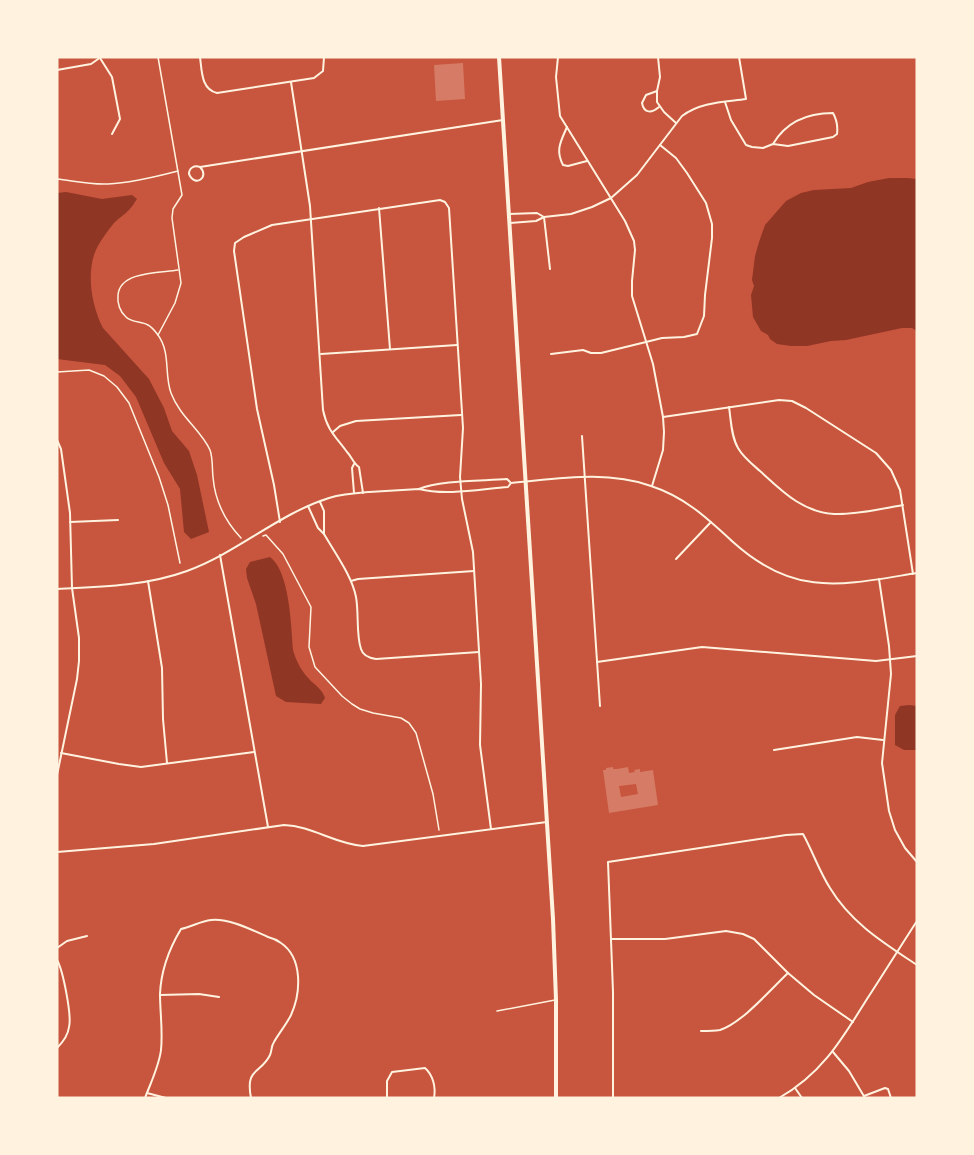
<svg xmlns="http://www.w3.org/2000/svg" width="974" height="1155" font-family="'Roboto Condensed',sans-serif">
<rect width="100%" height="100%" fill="#c8553d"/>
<g fill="#8f3625">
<path d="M889 178H907L917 179V331L912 328H902L846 340 831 341 807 346H791L777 344 770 339 768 335 761 331 753 317 751 295 754 286 752 280 755 256 759 242 765 225 786 201 801 193 814 190 851 188 868 182Z"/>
<path d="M66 192 102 199 132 195 137 199C134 203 132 207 129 210 124 215 119 218 114 223 107 232 98 243 94 255 87 277 92 307 103 328L149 379 164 408 172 431 189 451 197 475 209 532 191 539 184 532 180 489 164 463 136 397 120 376 105 365 57 359V193Z"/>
<path d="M270 557C290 572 291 626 293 650 296 661 302 672 310 680 316 686 322 689 325 698L321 704 286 702 276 696 256 604 247 578 246 569 250 562Z"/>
<path d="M909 705 917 706V750H904L895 745V715L900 706Z"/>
</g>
<g fill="#d67c66" fill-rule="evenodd">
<path d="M463 63 465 99 436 101 434 65Z"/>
<path d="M613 767V769H617L628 767 629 773 635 772 634 770 640 769V772L653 770 658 805 609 813 603 770H606V768ZM636 784 638 794 621 797 619 786Z"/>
</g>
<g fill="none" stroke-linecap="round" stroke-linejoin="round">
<g stroke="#fff3e0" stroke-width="1.5">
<path d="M158 57 182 195 173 209 172 218 181 283 175 303 158 335C171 353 164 374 171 393 180 417 201 430 210 450 213 458 212 469 213 477 215 502 225 521 241 538"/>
<path d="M57 179C74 181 91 185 108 184 131 183 155 177 178 171"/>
<path d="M158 335C155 331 152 327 148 325 141 321 132 323 126 317 120 312 117 303 118 295 120 271 160 273 178 270"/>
<path d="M57 372 89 370 104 376 117 387 129 403 159 477 168 505 180 563"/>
<path d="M263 536 266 535 283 554 311 607 309 647 315 667 342 696 352 704 360 709 373 713 401 718 409 723 416 733 433 794 439 830"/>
</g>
<path stroke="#fff3e0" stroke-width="1.5" d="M497 1011 555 1000"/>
<g stroke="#fff3e0" stroke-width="2">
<path d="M200 57C202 71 201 89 217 93L314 78 323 71 324 57"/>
<path d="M558 57 556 77 560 116 625 221 634 241 635 250 632 281V296L653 364 663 417 664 432 663 450 652 486"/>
<path d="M658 57 660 77 657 91V102L664 112 676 123"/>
<path d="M100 58 112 77 120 119 112 134"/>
<path d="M57 70 91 64 101 57"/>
<path d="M291 82 310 206 323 410C327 430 336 437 347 452 352 457 353 463 359 467L363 493"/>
<path d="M657 91 646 95 642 103C644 114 652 113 659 107"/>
<path d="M725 102 731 120 746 145 752 147 763 148 773 144 788 146 833 137 837 134C838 126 837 120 833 113 808 113 786 122 773 144"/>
<path d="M567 127C561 141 555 150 563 165L568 166 587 161"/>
<path d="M200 167C210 177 195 188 189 174 189 168 194 165 200 167L503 120"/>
<path d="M379 208 390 349"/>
<path d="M509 214 537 213 544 217"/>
<path d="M544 217 550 269"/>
<path d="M510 223 536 221 544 217 571 214 592 207 611 198 637 175 682 116C700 102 724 102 746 99L739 57"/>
<path d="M321 354 457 345"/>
<path d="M551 354 583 350 591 353H601L646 342 662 338 684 337 697 334 704 316 705 295 712 238V224L706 203 687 173 676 158 660 145"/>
<path d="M729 407C731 420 731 436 738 448 743 457 752 464 760 471 782 491 802 512 834 514 856 515 881 509 903 505"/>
<path d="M663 417 779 400 792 401 806 408 876 453 891 470 900 490 913 574"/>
<path d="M333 432 340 426 356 421 461 415"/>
<path d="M582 436 600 706"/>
<path d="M57 440 61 449 70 513 72 588 79 638V661L77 679 57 775"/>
<path d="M419 489C439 480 484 481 507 479L510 482"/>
<path d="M354 493 352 468 354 464"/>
<path d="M320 502 324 511V534"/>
<path d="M308 506 318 528 324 534C335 553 352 576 356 597 359 613 356 635 361 649 363 656 369 658 376 659L479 652"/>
<path d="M70 522 118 520"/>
<path d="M280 522 274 485 257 409 234 251 235 243 244 237 272 225 440 200 445 202 449 208 463 428 460 477 462 499 473 552 481 684 480 745 491 829"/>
<path d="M220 555 268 827"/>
<path d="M676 559 711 522"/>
<path d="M879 579 889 646 891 674 882 763 889 811 895 830 905 848 917 862"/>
<path d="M148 581 162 668 163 719 167 763"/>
<path d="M351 581 358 579 474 571"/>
<path d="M57 589C101 587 146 586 187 571 237 553 278 514 329 498 342 494 356 493 369 492 386 491 403 490 419 489 446 496 481 489 508 487L511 483C557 479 606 470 651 486 685 497 707 518 733 542 795 598 842 585 917 573"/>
<path d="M597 662 702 647 876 661 917 656"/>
<path d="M774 750 857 737 883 740"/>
<path d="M61 753 119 764 141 767 254 752"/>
<path d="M57 852 154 844 284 825C312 826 335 844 363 846L547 822"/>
<path d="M612 939H665L726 931 743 934 754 939 788 973 814 995 853 1022"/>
<path d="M57 948 67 941 87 936"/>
<path d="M57 960C63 970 72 1016 69 1027 68 1036 63 1042 57 1048"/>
<path d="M160 995 199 994 219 997"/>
<path d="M701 1031C707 1031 714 1031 720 1030 742 1023 770 990 788 973"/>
<path d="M833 1052 849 1071 865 1098"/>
<path d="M795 1088 802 1098"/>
<path d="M147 1093 166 1098"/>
<path d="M864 1096 885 1088 888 1089 891 1098"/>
<path d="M145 1098C151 1082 159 1066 161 1050 163 1031 160 1012 160 994 161 970 169 949 181 929 191 927 201 921 211 920 229 918 252 930 268 937 272 938 277 940 281 943 303 958 301 993 291 1015 286 1025 279 1033 274 1042 271 1046 272 1051 270 1055 261 1074 245 1067 251 1098"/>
<path d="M387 1098V1081L392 1072 425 1068C433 1075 436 1087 434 1098"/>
<path d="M613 1098V992L608 862 786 835 803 834C813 852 819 871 830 888 851 923 884 943 917 965"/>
<path d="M779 1098C822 1074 842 1039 867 999 884 973 900 947 917 921"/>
</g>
<path stroke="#fff3e0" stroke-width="4" d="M499 57 553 919 556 1000V1098"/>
</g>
<rect width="974" height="1155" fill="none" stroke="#fff3e0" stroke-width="117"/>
</svg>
